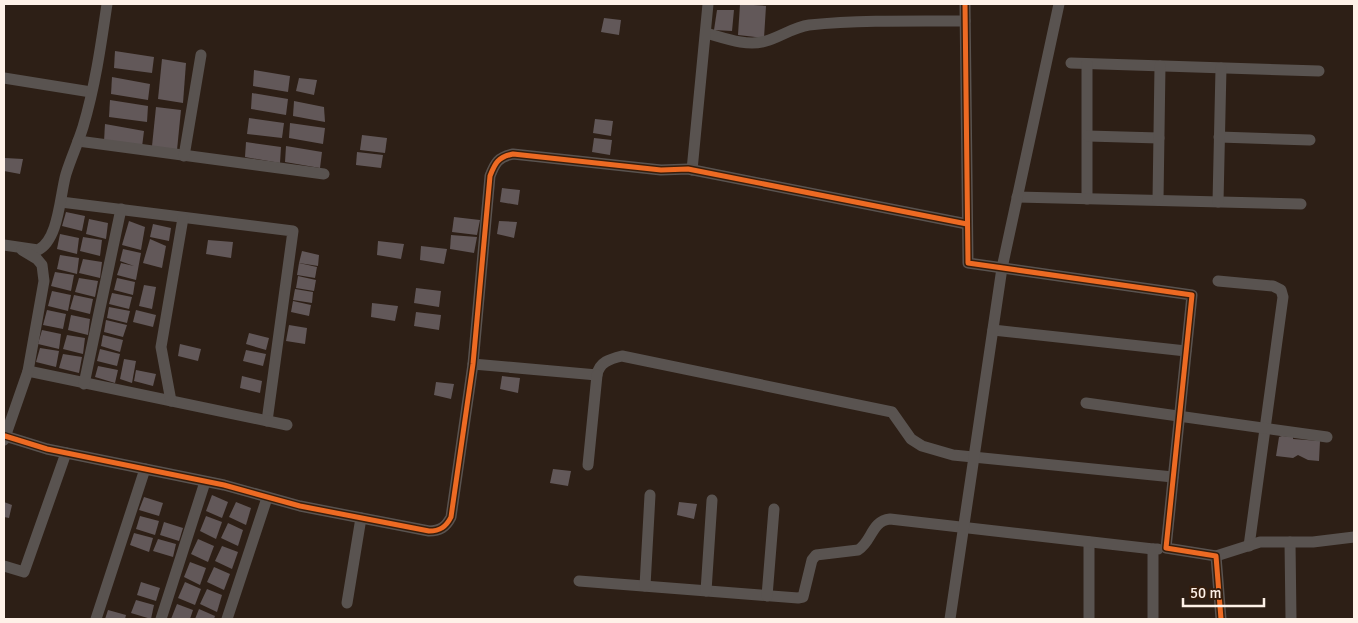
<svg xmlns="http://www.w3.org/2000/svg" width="1358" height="623" font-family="Signika,sans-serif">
<rect width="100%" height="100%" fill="#2d1f16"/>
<g fill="#625859">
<path d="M740 4 766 6 764 38 738 35Z"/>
<path d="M717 10H734L732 31 714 30Z"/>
<path d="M604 18 621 20 619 35 601 32Z"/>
<path d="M115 51 154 57 152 73 114 68Z"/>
<path d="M162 59 186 63 183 103 158 99Z"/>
<path d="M254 70 290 76 288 92 253 86Z"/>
<path d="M112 77 150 84 148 100 111 94Z"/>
<path d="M299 78 317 80 314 95 296 91Z"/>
<path d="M252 93 288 99 286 115 251 109Z"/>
<path d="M110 100 148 106 147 122 109 117Z"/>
<path d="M294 101 324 107 325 122 293 116Z"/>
<path d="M156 107 181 110 177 150 152 146Z"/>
<path d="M249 118 284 123 282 138 247 134Z"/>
<path d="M595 119 613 121 611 136 593 133Z"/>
<path d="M290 123 325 128 323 144 289 138Z"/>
<path d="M105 124 144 131 142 147 104 141Z"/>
<path d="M362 135 387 138 385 153 360 150Z"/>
<path d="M594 138 612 140 610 155 592 152Z"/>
<path d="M246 142 281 147 280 163 245 157Z"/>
<path d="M286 146 322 152 320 168 285 162Z"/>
<path d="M357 152 383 155 381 168 356 165Z"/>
<path d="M5 158 23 159 20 174 4 171Z"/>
<path d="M502 188 520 190 518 205 500 202Z"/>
<path d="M66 212 85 216 82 231 62 226Z"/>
<path d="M454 217 480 220 477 235 452 232Z"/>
<path d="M89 219 108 223 106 239 86 234Z"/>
<path d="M129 221 145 227 141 250 122 245Z"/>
<path d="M499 221 517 222 514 238 497 234Z"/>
<path d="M153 224 171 228 169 241 150 237Z"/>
<path d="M60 234 79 238 77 254 57 249Z"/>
<path d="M451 235 477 237 474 253 450 249Z"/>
<path d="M83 237 102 240 100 256 80 251Z"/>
<path d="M150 239 166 246 162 268 143 263Z"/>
<path d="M208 240 233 242 231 258 206 254Z"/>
<path d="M378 241 404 244 401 259 377 255Z"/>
<path d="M421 246 447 249 444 264 420 260Z"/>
<path d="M123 249 141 253 136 280 117 275 121 263 134 266 120 261Z"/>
<path d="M302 251 319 255 318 266 299 263Z"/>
<path d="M60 255 79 258 77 274 57 269Z"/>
<path d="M83 259 102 262 100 278 79 273Z"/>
<path d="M299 263 317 267 315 278 297 275Z"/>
<path d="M55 272 74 275 71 291 51 286Z"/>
<path d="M298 276 316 280 314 291 296 288Z"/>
<path d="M79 278 98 281 95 297 75 292Z"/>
<path d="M117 278 135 282 133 295 114 290Z"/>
<path d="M144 285 156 287 152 309 139 306Z"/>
<path d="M416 288 441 291 439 307 414 303Z"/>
<path d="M295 289 313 292 312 303 293 300Z"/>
<path d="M52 291 71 295 68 311 48 306Z"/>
<path d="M112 293 132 297 129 309 109 304Z"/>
<path d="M74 295 93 299 90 314 70 309Z"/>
<path d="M293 301 311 305 309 316 291 312Z"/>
<path d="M372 303 398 306 395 321 371 317Z"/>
<path d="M109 307 130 311 127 323 107 318Z"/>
<path d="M47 310 66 314 63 329 43 325Z"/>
<path d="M136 310 156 315 153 327 133 322Z"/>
<path d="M416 312 441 315 439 330 414 326Z"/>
<path d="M71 315 90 319 88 335 68 330Z"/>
<path d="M106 320 127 325 123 337 104 332Z"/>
<path d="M289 325 307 328 305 344 286 341Z"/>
<path d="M42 330 61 334 59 349 38 344Z"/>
<path d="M249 333 269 338 266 350 246 344Z"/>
<path d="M67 335 85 338 83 354 63 349Z"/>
<path d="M103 335 123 340 120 352 101 346Z"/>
<path d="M180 344 201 349 198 361 178 356Z"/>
<path d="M40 348 59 351 56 367 36 362Z"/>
<path d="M100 349 120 354 117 366 97 361Z"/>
<path d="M246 350 266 354 263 366 243 361Z"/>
<path d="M63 354 82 357 79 373 59 368Z"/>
<path d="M124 359 136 361 132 383 120 379Z"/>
<path d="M98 366 118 370 115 383 95 377Z"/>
<path d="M136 370 156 374 153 386 134 381Z"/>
<path d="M242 376 262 381 260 393 240 388Z"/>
<path d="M502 376 520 378 518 393 500 389Z"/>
<path d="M436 382 454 384 451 399 434 395Z"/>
<path d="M1282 436 1293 437V439L1320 441 1319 461 1308 460 1298 455 1293 458 1276 456 1279 437Z"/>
<path d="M553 469 571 471 568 486 550 483Z"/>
<path d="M212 495 228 502 222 518 206 511Z"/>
<path d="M144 497 163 503 159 516 139 510Z"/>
<path d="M4 502 12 505 9 518 4 517Z"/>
<path d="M236 502 251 508 246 525 229 517Z"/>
<path d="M679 502 697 504 694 519 677 515Z"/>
<path d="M140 516 159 521 155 535 136 529Z"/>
<path d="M206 516 222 522 216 539 200 531Z"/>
<path d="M164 522 183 528 179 541 160 535Z"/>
<path d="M228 523 243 530 238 546 221 538Z"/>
<path d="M134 533 153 538 149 552 130 545Z"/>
<path d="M158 539 176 544 173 557 153 551Z"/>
<path d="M198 539 214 546 208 562 191 554Z"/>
<path d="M222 546 238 552 232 569 215 561Z"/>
<path d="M190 562 206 568 200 585 184 577Z"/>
<path d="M214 567 230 574 224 590 207 582Z"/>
<path d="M141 582 160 588 156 601 137 595Z"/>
<path d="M185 582 201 589 195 605 178 598Z"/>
<path d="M207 589 222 595 217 612 200 604Z"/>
<path d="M136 600 154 605 151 619 131 613Z"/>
<path d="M177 604 193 610 190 619H171Z"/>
<path d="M199 609 215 616 214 619H195Z"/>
<path d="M108 610 126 615 125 619H105Z"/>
</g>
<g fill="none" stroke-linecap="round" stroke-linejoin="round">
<g stroke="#595350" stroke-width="11">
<path d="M965 4 968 263 1192 295 1166 548 1216 556 1221 619"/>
<path d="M706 33C724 38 747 47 766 41 780 37 794 27 809 25 860 20 913 21 965 21"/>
<path d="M1071 63 1319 71"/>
<path d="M1087 64V199"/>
<path d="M4 78 91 92"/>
<path d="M1088 136 1159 138"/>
<path d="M1219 137 1310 140"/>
<path d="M78 141 324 174"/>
<path d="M184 156 201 55"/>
<path d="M692 170 708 4"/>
<path d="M1017 197 1301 204"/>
<path d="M1158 200 1160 66"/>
<path d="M61 202 293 231 267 421"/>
<path d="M1218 202 1221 68"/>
<path d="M4 245 38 250C59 240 60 194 66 174 71 158 78 143 83 127 95 87 101 45 107 4"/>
<path d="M1218 281 1273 286 1281 290 1283 297 1249 546"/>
<path d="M993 330 1186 351"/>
<path d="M473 364 597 375C599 362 610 359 622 356L892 412 911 439 922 446 953 455 1173 477"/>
<path d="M28 371 287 425"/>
<path d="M84 384 121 209"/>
<path d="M171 401 161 347 183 218"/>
<path d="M1086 403 1327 437"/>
<path d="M5 436 47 449 224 485 300 506 429 531C440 531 446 527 451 517L473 364 490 176C495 163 498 157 513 154L661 170 688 169 967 224"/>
<path d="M4 440 28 371 44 281 42 265 37 259 22 250"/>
<path d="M588 465 597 375"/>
<path d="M1089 542V619"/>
<path d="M1290 542 1291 619"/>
<path d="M1216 556 1260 542H1313L1354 537"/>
<path d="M4 566 24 572 66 453"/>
<path d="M579 581 798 598 803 597 812 560 816 555 858 550C872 542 871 521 890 519L1153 549"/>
<path d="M645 586 650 495"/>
<path d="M706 591 712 500"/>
<path d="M767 596 774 509"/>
<path d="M347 603 361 518"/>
<path d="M96 619 145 469"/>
<path d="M161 619 205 482"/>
<path d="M227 619 267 498"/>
<path d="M950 619 1002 268 1059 4"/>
<path d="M1153 619V549H1158"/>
</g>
<defs>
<g id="cycleway">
<path d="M965 4 968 263 1192 295 1166 548 1216 556 1221 619"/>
<path d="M5 436 47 449 224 485 300 506 429 531C440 531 446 527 451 517L473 364 490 176C495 163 498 157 513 154L661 170 688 169 967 224"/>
</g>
</defs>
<use href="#cycleway" stroke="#361e0d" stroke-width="8"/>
<use href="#cycleway" stroke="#ed6a23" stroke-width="5"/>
</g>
<rect width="1358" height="623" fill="none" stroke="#fef1e8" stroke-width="10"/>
<path d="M1183 598v8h81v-8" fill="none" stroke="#fef1e8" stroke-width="2.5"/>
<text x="1190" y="598" font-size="15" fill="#fef1e8" stroke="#361e0d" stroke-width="4" paint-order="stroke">50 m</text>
</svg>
